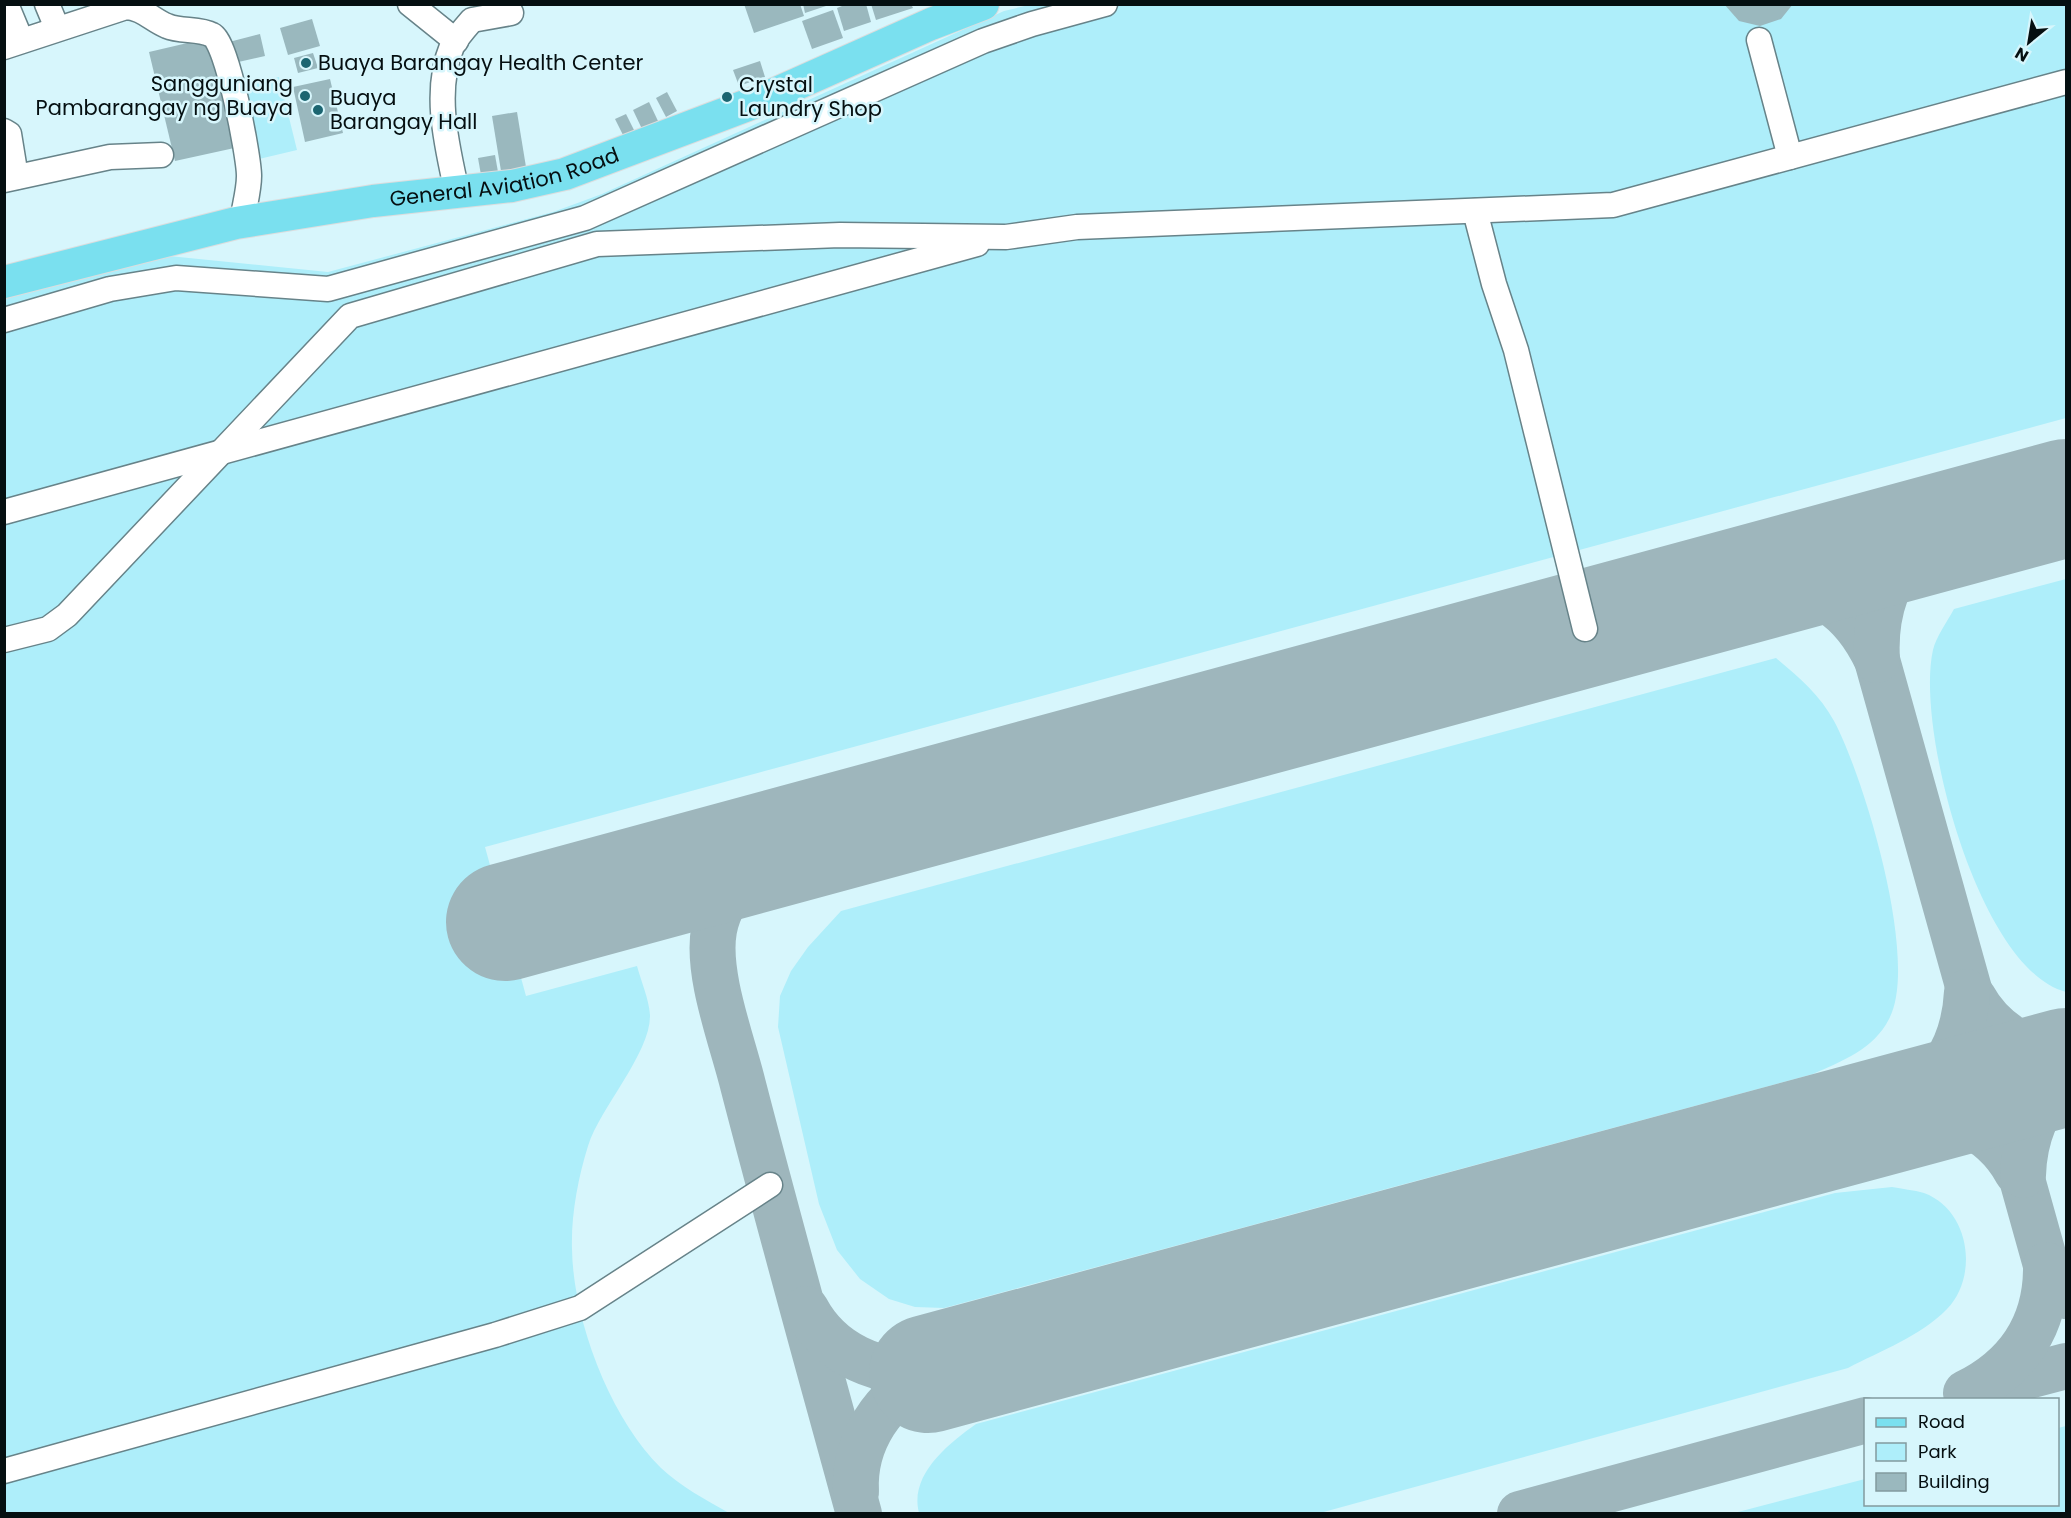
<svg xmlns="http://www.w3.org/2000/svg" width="2071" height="1518" font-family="Poppins,sans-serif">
<rect width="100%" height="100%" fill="#d7f6fc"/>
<g fill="#aeeefa">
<path d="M1029 5H2066V418L485 847 526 996 637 966C641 981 649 999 650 1015 651 1053 600 1108 588 1146 578 1178 571 1215 572 1249 573 1320 610 1418 661 1468 680 1486 706 1500 729 1513L5 1514V297L159 255 328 272 553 212 602 194 1004 11Z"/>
<path d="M279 77 297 150 259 159 241 86Z"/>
<path d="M2066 579V992C1979 970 1915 728 1933 650 1936 637 1947 622 1954 609Z"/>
<path d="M1776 658C1798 676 1820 695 1834 721 1864 777 1920 962 1889 1019 1874 1049 1842 1061 1813 1074L944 1308 915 1307 889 1299 860 1279 837 1250 819 1204 778 1027 780 996 791 971 808 947 841 911Z"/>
<path d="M1892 1187C1902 1189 1914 1190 1924 1193 1970 1210 1979 1276 1947 1309 1921 1336 1880 1351 1848 1368L1320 1513H919C909 1475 948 1444 976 1424L1835 1193Z"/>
<path d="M2066 1426V1513H1734L1865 1479 1866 1504H2058V1428Z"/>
</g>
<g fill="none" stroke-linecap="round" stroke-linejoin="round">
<g stroke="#9eb6bc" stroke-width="46">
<path d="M1756 583C1815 583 1852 607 1877 660L2046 1265 2066 1296"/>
<path d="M1877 660C1874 611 1888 573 1922 538"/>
<path d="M789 845C755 863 721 890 714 930 706 974 732 1040 743 1085 780 1228 820 1371 859 1514"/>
<path d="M1973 997C1992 1032 2028 1053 2066 1058"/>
<path d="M1891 1115C1941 1106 1991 1125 2017 1172"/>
<path d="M1891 1115C1937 1083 1964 1051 1967 992"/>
<path d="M2023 1175C2024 1139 2037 1101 2066 1078"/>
<path d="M806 1309C831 1356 877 1372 928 1374"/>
<path d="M1986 1387 2066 1366"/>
<path d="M1966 1393C2019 1367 2047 1324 2046 1265"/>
<path d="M856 1492C853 1441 884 1397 928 1374"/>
<path d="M1520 1514 1866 1420"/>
</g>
<g stroke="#9eb6bc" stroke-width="118">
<path d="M505 922 2066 498"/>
<path d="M928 1374 2066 1067"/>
</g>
</g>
<g fill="#9ab8be">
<path d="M744 4H800L804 16 754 33Z"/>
<path d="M803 4H829V5L805 13Z"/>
<path d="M847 4H866L871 22 844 31 837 8Z"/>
<path d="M871 4H911L913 8 876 20Z"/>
<path d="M1724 4H1793L1781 19 1760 26 1739 21Z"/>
<path d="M833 10 843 38 812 49 802 21Z"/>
<path d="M312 19 320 46 288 55 280 28Z"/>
<path d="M260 34 265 56 234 63 229 42Z"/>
<path d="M213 37 239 147 175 161 149 52Z"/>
<path d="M313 53 318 68 298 73 294 58Z"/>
<path d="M760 61 765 77 739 86 733 70Z"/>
<path d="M330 79 343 133 305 142 293 87Z"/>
<path d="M667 92 677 111 666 117 656 98Z"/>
<path d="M649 102 658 121 642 129 633 110Z"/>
<path d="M517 112 526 167 501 171 492 116Z"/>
<path d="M626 114 635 132 624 137 615 119Z"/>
<path d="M495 155 498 172 481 175 478 158Z"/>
</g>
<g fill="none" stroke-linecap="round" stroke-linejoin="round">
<defs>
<g id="minor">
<path d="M6 4 21 40"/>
<path d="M47 4 57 28"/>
<path d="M410 4 456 41"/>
<path d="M1759 40 1790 157"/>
<path d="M4 47 126 7C143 8 152 20 167 26 181 32 199 28 212 35 227 41 249 156 249 176 249 191 244 207 242 222"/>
<path d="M4 131 9 134 16 177"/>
<path d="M4 180 110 157 161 155"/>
<path d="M457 192C447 146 433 92 452 46 457 37 465 28 472 20L511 13"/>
<path d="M1475 211 1494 284 1516 350 1585 629"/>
<path d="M4 320 110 289 176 278 328 289 585 218 983 41 1032 24 1105 4"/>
<path d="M4 512 977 244"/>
<path d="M4 640 48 629 67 615 350 316 597 244 840 235 1006 237 1077 227 1613 205 2066 82"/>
<path d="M4 1471 495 1335 580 1308 770 1185"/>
</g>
<g id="major">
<path id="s1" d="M4 282 236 223 373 201 512 186 565 174 761 100 931 24 983 4"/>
</g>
</defs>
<use href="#minor" stroke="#678389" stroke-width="27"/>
<use href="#major" stroke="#dcddde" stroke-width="34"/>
<use href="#minor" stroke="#fff" stroke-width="24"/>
<use href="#major" stroke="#7ae0ef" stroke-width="32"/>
</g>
<g fill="#1b6571" stroke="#d7f6fc" stroke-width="2">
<circle cx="306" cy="63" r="6"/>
<circle cx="305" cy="96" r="6"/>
<circle cx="727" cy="97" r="6"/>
<circle cx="318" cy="110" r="6"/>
</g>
<g text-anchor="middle" stroke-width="5" stroke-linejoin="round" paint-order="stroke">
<g font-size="21" fill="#050f11" stroke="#d7f6fc" text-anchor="start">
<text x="318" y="70">Buaya Barangay Health Center</text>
<text x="293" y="91" text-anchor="end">Sangguniang<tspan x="293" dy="24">Pambarangay ng Buaya</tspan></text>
<text x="739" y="92">Crystal<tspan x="739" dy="24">Laundry Shop</tspan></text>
<text x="330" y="105">Buaya<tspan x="330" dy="24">Barangay Hall</tspan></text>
</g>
<g font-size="21" fill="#050f11" stroke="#d7f6fc">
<text dy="7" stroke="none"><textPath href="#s1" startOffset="512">General Aviation Road</textPath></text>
</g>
</g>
<rect width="2071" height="1518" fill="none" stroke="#050f11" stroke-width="12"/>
<rect x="1864" y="1398" width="195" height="108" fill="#d7f6fc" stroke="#839a9e" stroke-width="1.5"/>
<rect x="1876" y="1418" width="30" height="9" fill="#7ae0ef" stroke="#839a9e" stroke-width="1.5"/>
<text x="1918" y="1428" font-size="18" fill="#050f11">Road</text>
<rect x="1876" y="1443" width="30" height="18" fill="#aeeefa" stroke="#839a9e" stroke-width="1.5"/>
<text x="1918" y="1458" font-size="18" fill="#050f11">Park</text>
<rect x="1876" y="1473" width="30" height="18" fill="#9ab8be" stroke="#839a9e" stroke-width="1.5"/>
<text x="1918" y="1488" font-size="18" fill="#050f11">Building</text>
<g transform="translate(2029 42) rotate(210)" stroke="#d7f6fc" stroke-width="4.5" paint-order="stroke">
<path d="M0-4.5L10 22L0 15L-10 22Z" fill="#050f11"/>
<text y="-9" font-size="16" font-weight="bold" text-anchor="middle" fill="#050f11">N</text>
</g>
</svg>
